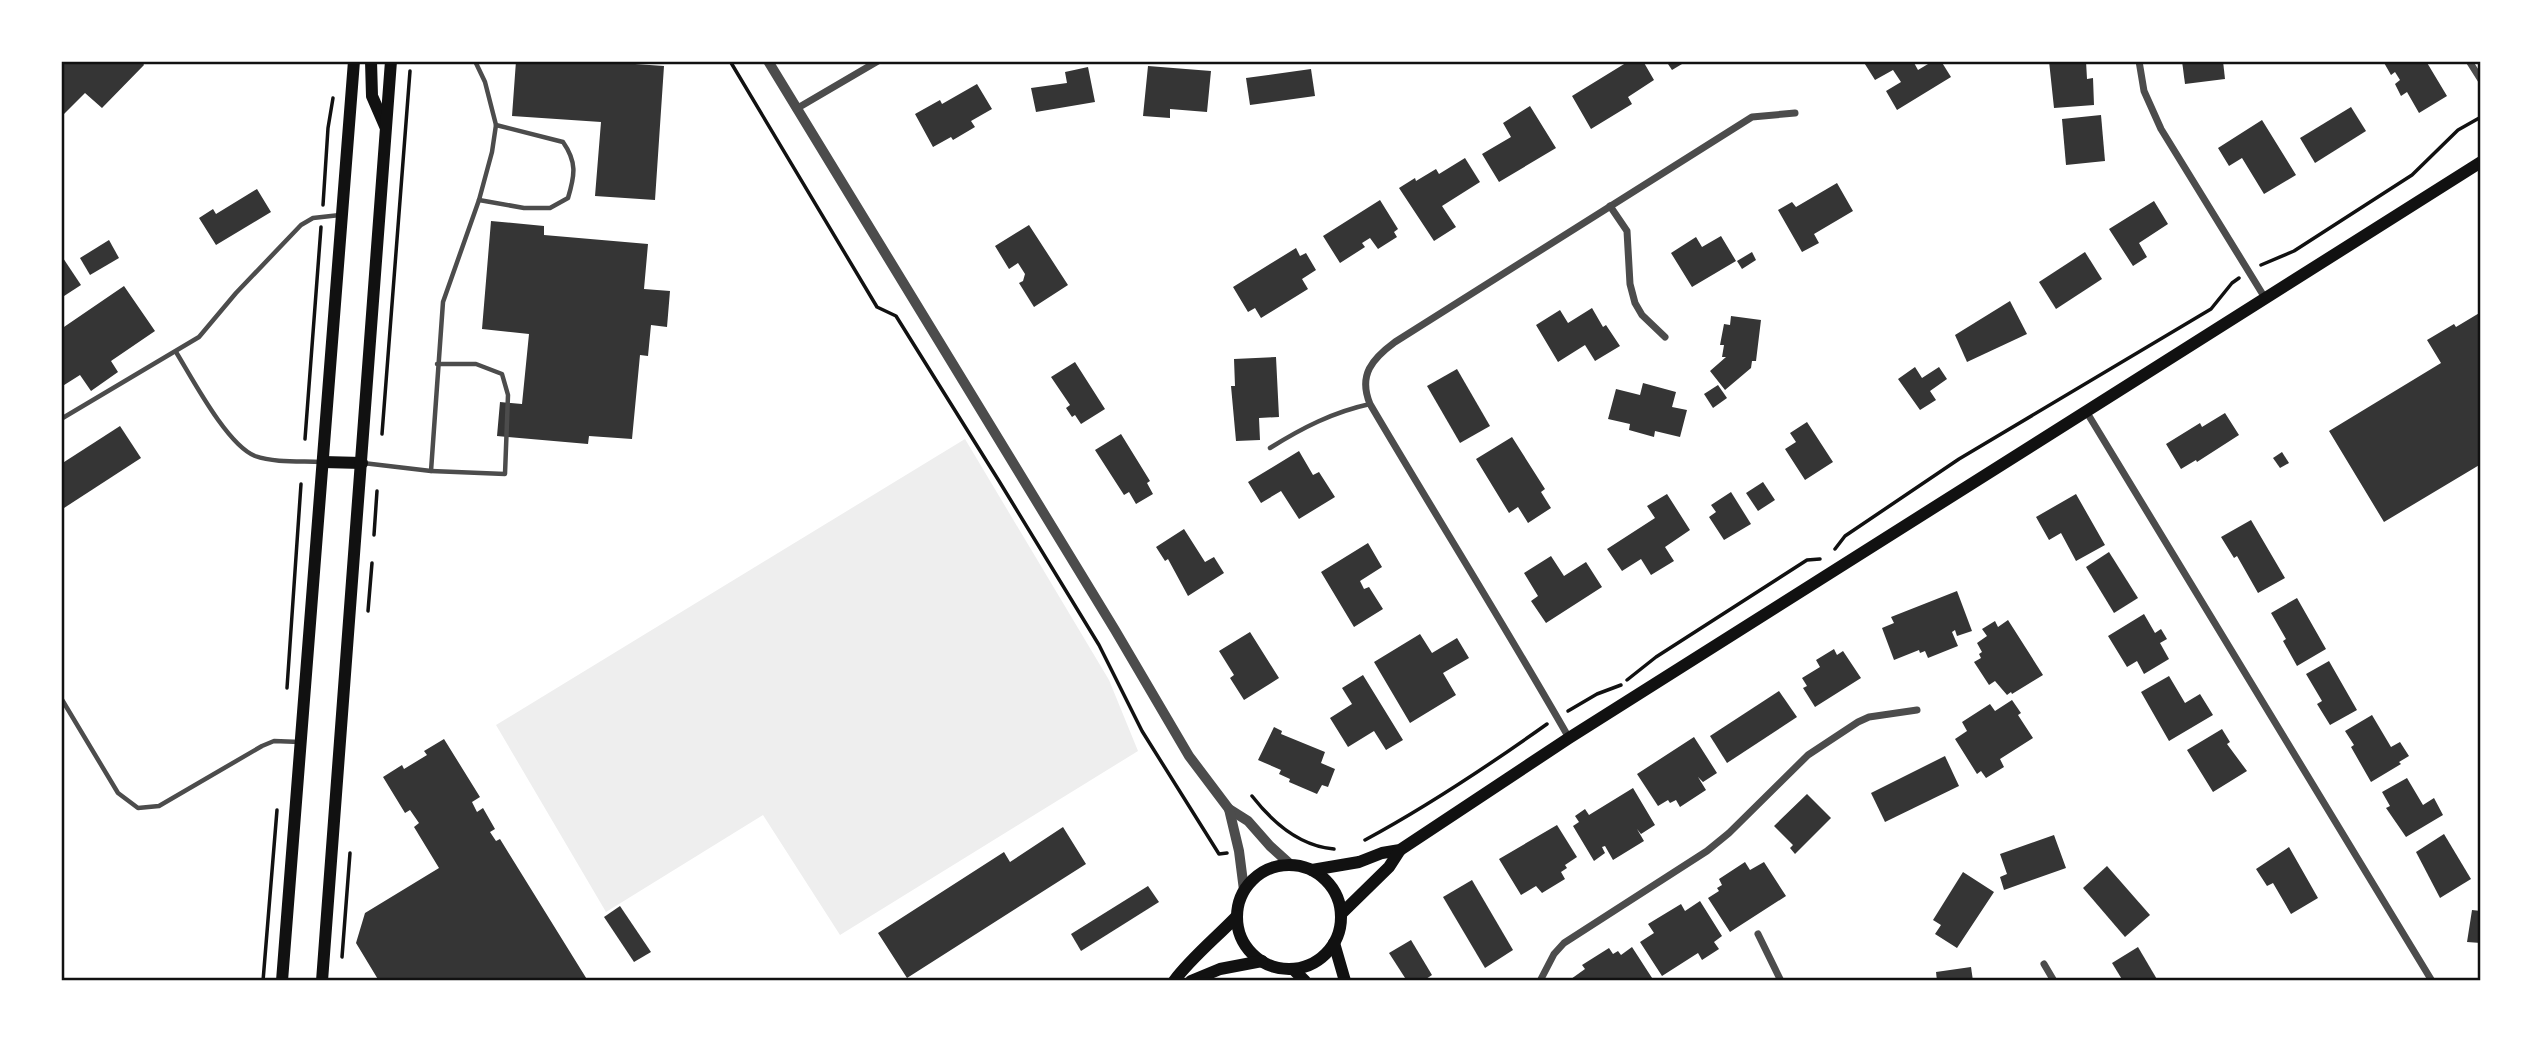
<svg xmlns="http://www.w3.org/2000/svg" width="2542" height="1042" font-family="Mulish,sans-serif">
<rect width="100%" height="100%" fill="#fff"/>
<path fill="#eee" d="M965 439 1109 680 1138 751 840 935 763 815 606 912 496 725Z"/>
<g fill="#353535">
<path d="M61 61H142L144 65 102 108 85 93 61 117Z"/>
<path d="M516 61H592L664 66 655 200 595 196 601 122 512 116Z"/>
<path d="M1629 61H1643L1654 80 1628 97 1632 104 1591 129 1572 96Z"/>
<path d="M1666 61H1687L1672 70Z"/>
<path d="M1863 61H1913L1918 70 1933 61H1941L1951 77 1897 110 1886 91 1901 82 1893 70 1875 80Z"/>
<path d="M2049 61H2086L2087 79 2093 78 2094 105 2054 108Z"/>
<path d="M2182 61H2223L2225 79 2185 84Z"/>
<path d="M2383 61H2426L2447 96 2419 113 2407 92 2401 96 2395 84 2400 80 2395 72 2391 75Z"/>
<path d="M1148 66 1211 71 1207 112 1170 109V118L1143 116Z"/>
<path d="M1088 67 1095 102 1036 112 1031 88 1067 83 1065 72Z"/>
<path d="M1311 69 1315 96 1250 105 1246 78Z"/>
<path d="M977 84 992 109 971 121 975 127 953 140 951 137 933 147 915 114 940 100 942 104Z"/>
<path d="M1530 106 1556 148 1499 182 1482 154 1511 137 1503 123Z"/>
<path d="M2351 107 2366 131 2315 163 2300 138Z"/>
<path d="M2101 115 2105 161 2066 165 2062 119Z"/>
<path d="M2262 120 2296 175 2264 194 2242 158 2229 166 2218 148Z"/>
<path d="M1465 158 1480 182 1442 206 1456 227 1434 241 1399 188 1415 178 1416 181 1436 169 1439 174Z"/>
<path d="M1837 183 1853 211 1814 234 1819 243 1802 252 1778 210 1792 202 1796 207Z"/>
<path d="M257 189 271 212 216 245 199 218 213 209 216 214Z"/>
<path d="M1380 200 1398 229 1394 232 1397 237 1378 249 1370 238 1362 243 1365 247 1340 263 1323 236Z"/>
<path d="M2154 201 2168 224 2139 243 2147 257 2133 266 2109 229Z"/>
<path d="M491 221 544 226V235L648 244 644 289 670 291 667 327 651 325 648 356 640 355 632 439 589 436 588 444 497 436 500 402 522 404 529 334 482 329Z"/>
<path d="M1029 225 1068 285 1034 307 1019 283 1023 281 1025 274 1018 263 1009 269 995 246Z"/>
<path d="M1721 236 1736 261 1692 287 1671 253 1696 237 1702 247Z"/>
<path d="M109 240 119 258 90 275 80 258Z"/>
<path d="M1296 248 1300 256 1306 253 1316 270 1302 279 1308 289 1261 318 1255 308 1248 312 1233 287Z"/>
<path d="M1752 252 1756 260 1742 269 1737 261Z"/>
<path d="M2085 252 2102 279 2056 309 2039 282Z"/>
<path d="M63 258 81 285 61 298V259Z"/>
<path d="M124 286 155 331 111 361 118 372 91 391 80 375 61 387V329Z"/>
<path d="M2010 301 2027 334 1967 362 1955 335Z"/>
<path d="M1592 308 1603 327 1606 325 1620 346 1595 361 1585 345 1558 362 1536 325 1560 310 1568 323Z"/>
<path d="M2481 312V464L2384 522 2329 431 2441 363 2427 340 2454 324 2456 327Z"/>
<path d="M1731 316 1761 320 1756 361H1752L1751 368 1725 390 1710 371 1726 357H1722L1724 345H1720L1724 324 1730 325Z"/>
<path d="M1276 357 1279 417 1259 418 1260 440 1236 441 1231 386H1235L1234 359Z"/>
<path d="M1075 362 1105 409 1081 424 1075 415 1072 417 1066 408 1070 405 1051 377Z"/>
<path d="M1915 367 1922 378 1939 367 1947 379 1930 391 1936 400 1920 410 1898 379Z"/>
<path d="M1457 369 1490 426 1460 443 1427 386Z"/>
<path d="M1643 383 1676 392 1672 407 1687 410 1680 437 1655 431 1654 437 1629 430 1630 424 1608 419 1616 389 1640 395Z"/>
<path d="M1718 385 1727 398 1713 408 1704 394Z"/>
<path d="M2225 413 2239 435 2197 462 2196 460 2181 469 2166 444 2200 423 2202 427Z"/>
<path d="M1807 422 1833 462 1805 480 1785 449 1796 442 1790 433Z"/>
<path d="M120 426 141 458 64 508 61 505V464Z"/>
<path d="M1121 434 1150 481 1147 483 1153 494 1136 504 1129 492 1124 495 1095 450Z"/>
<path d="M1512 437 1545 489 1541 492 1551 508 1528 523 1518 507 1509 513 1476 459Z"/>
<path d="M1299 451 1313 475 1319 472 1335 497 1299 519 1281 491 1261 503 1248 482Z"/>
<path d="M2282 452 2289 463 2280 468 2273 458Z"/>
<path d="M1763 482 1775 500 1758 511 1746 493Z"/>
<path d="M1731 492 1751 524 1724 540 1709 517 1716 512 1711 505Z"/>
<path d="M1667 494 1690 530 1665 547 1674 561 1651 575 1641 559 1622 571 1607 549 1655 518 1647 506Z"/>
<path d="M2076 494 2105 545 2076 561 2061 533 2049 540 2036 517Z"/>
<path d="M2251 520 2285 578 2258 593 2237 556 2234 558 2221 537Z"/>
<path d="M1184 529 1205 562 1214 557 1224 573 1188 596 1168 559 1165 561 1156 547Z"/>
<path d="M1368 543 1382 567 1360 581 1364 589 1369 587 1383 609 1354 627 1321 572Z"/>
<path d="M2109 552 2138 598 2114 613 2086 567Z"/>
<path d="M1551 556 1564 576 1586 562 1602 587 1546 623 1531 601 1538 596 1524 573Z"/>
<path d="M1957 591 1972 631 1957 636 1955 630 1952 632 1958 646 1928 658 1925 651 1920 653 1919 650 1894 660 1882 628 1894 623 1891 617Z"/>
<path d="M2297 598 2326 649 2297 666 2283 641 2286 639 2271 613Z"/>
<path d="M2144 614 2155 633 2161 629 2167 639 2160 643 2169 659 2144 674 2137 661 2127 667 2108 636Z"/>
<path d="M2008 620 2043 675 2012 694 2011 692 2007 695 1995 681 1989 685 1974 662 1981 658 1979 654 1982 652 1977 643 1987 636 1982 629 1995 621 1998 627Z"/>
<path d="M1250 632 1279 678 1244 700 1230 678 1234 675 1219 651Z"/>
<path d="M1420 634 1432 653 1457 638 1469 658 1443 673 1456 695 1410 723 1374 662Z"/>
<path d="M1834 649 1837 655 1843 651 1861 678 1815 707 1803 688 1807 686 1802 678 1820 667 1816 660Z"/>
<path d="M2329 661 2357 710 2330 725 2317 704 2322 701 2306 674Z"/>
<path d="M1363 675 1403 740 1386 750 1374 731 1348 747 1330 718 1352 704 1342 688Z"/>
<path d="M2169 676 2185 703 2200 694 2213 715 2169 741 2141 692Z"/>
<path d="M1779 691 1797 717 1727 763 1710 736Z"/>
<path d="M2012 700 2021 713 2018 715 2033 738 2000 759 2004 767 1986 778 1981 771 1977 774 1955 739 1967 731 1962 722 1990 704 1995 711Z"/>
<path d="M2372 715 2391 747 2400 742 2409 756 2399 762 2401 764 2371 782 2351 747 2354 745 2345 731Z"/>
<path d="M1274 727 1282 731 1281 734 1325 752 1321 763 1335 769 1328 787 1322 785 1317 794 1289 782 1290 779 1279 774 1281 770 1258 760Z"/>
<path d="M2222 729 2230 742 2227 744 2247 771 2213 792 2187 750Z"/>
<path d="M1694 737 1717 773 1703 782 1698 777 1706 790 1680 807 1676 800 1670 803 1668 800 1658 806 1637 774Z"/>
<path d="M444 739 480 797 472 802 477 812 483 808 495 829 490 832 496 841 500 839 588 981H379L356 943 365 913 439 868 414 827 419 823 410 810 405 813 383 777 402 765 404 769 427 755 424 751Z"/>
<path d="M1945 756 1959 786 1885 822 1871 793Z"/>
<path d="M2407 778 2423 805 2434 798 2443 815 2406 837 2386 808 2390 806 2382 792Z"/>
<path d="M1633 788 1655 825 1641 834 1637 829 1644 841 1613 860 1605 846 1602 847 1605 853 1594 861 1573 826 1579 822 1575 816 1585 809 1589 815Z"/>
<path d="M1807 794 1831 818 1795 854 1790 848 1793 845 1774 826Z"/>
<path d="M1557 825 1577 857 1565 865 1567 868 1561 872 1565 879 1542 893 1536 886 1521 895 1499 859Z"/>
<path d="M1063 827 1086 864 907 978 878 933 1004 852 1010 862Z"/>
<path d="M2444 834 2471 879 2440 898 2416 852Z"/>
<path d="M2054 835 2066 868 2004 890 2000 877 2007 874 2000 854Z"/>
<path d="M2289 847 2318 898 2291 914 2273 883 2267 886 2256 869Z"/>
<path d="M1745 862 1750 870 1764 862 1786 896 1730 932 1708 898 1719 891 1717 888 1722 885 1719 879Z"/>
<path d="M2107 866 2150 915 2125 937 2083 888Z"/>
<path d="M1963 872 1994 892 1957 948 1935 934 1941 925 1933 920Z"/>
<path d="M1472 880 1513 950 1485 968 1443 897Z"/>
<path d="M1148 886 1159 902 1081 951 1071 934Z"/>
<path d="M1700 901 1722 936 1714 942 1719 949 1702 960 1698 953 1662 976 1640 942 1654 933 1648 924 1681 904 1685 911Z"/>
<path d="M620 906 651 952 634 962 604 917Z"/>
<path d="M2472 910 2481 911V943L2467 942Z"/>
<path d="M1411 940 1432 975 1423 981H1407L1389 953Z"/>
<path d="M1632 947 1654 981H1572L1571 979 1585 969 1582 965 1609 948 1613 954 1618 951 1621 955Z"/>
<path d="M2138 947 2158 981H2123L2112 963Z"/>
<path d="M1971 967 1973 981H1937L1936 972Z"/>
</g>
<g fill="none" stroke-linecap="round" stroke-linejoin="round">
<g stroke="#111" stroke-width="3.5">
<path d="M730 61 877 307 896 316 999 481 1099 645 1142 731 1219 854 1227 853"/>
<path d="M323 205 328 128 333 98"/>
<path d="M2261 265 2294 251 2412 175 2458 130 2481 117"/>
<path d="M382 434 410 71"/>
<path d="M305 439 321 227"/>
<path d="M374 535 377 491"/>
<path d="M1835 549 1845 536 1959 459 2211 309 2232 283 2239 278"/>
<path d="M368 611 372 563"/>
<path d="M1627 680 1656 657 1807 560 1820 559"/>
<path d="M287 688 301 484"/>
<path d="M1568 711 1597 694 1621 685"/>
<path d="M1252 796C1273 823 1299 846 1334 849"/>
<path d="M1365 840C1428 806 1488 766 1547 724"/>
<path d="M342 957 350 853"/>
<path d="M263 981 277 810"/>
</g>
<g stroke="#4c4c4c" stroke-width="4.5">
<path d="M479 200 524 208H550L568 198C575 175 577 162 563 142L496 125"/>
<path d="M176 352C192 378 227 445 255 456 275 463 300 461 321 462"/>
<path d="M61 419 199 337 236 293 301 225 313 218 340 215"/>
<path d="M1270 448C1302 428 1333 412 1370 404"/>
<path d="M363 463 431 471 443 302 479 200 492 152 496 125 485 82 475 61"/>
<path d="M431 471 505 474 508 395 502 374 476 364H437"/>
<path d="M61 698 118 793 138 808 159 806 262 746 274 741 300 742"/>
</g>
<g stroke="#4c4c4c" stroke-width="7">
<path d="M2139 61 2144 91 2161 129 2265 298"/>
<path d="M2469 61 2481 80"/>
<path d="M796 109 878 61"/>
<path d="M1610 206 1627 231 1630 284 1635 303 1642 315 1665 337"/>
<path d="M2086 411 2432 981"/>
<path d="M1569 738C1505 626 1436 516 1370 404 1358 375 1372 359 1395 342L1752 117 1795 113"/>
<path d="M1758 934 1781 981"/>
<path d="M2044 964 2054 981"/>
<path d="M1540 981 1554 954 1564 943 1707 851 1729 833 1808 755 1858 722 1869 717 1917 710"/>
</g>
<g stroke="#4c4c4c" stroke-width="10">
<path d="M768 61 1115 630 1189 756 1229 809 1248 821 1270 846 1291 865"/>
<path d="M1229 809 1239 851 1244 890"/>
</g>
<g stroke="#111" stroke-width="12">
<path d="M371 61 372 96 385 126"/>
<path d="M323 462 362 463"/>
<circle cx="1289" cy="917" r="52"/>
<path d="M1312 870 1359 862 1382 853 1400 850 1569 738 2481 162"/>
<path d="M1341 914 1389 867 1400 850"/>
<path d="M1334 943 1345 981"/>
<path d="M1293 969 1305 981"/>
<path d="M282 981 354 61"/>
<path d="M322 981 391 61"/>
<path d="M1174 981C1191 958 1217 937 1237 916"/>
<path d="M1191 981 1220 969 1262 961"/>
</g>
</g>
<rect width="2542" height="1042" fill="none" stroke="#ffffff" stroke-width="126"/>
<rect x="63" y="63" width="2416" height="916" fill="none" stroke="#111" stroke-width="2.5"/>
</svg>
